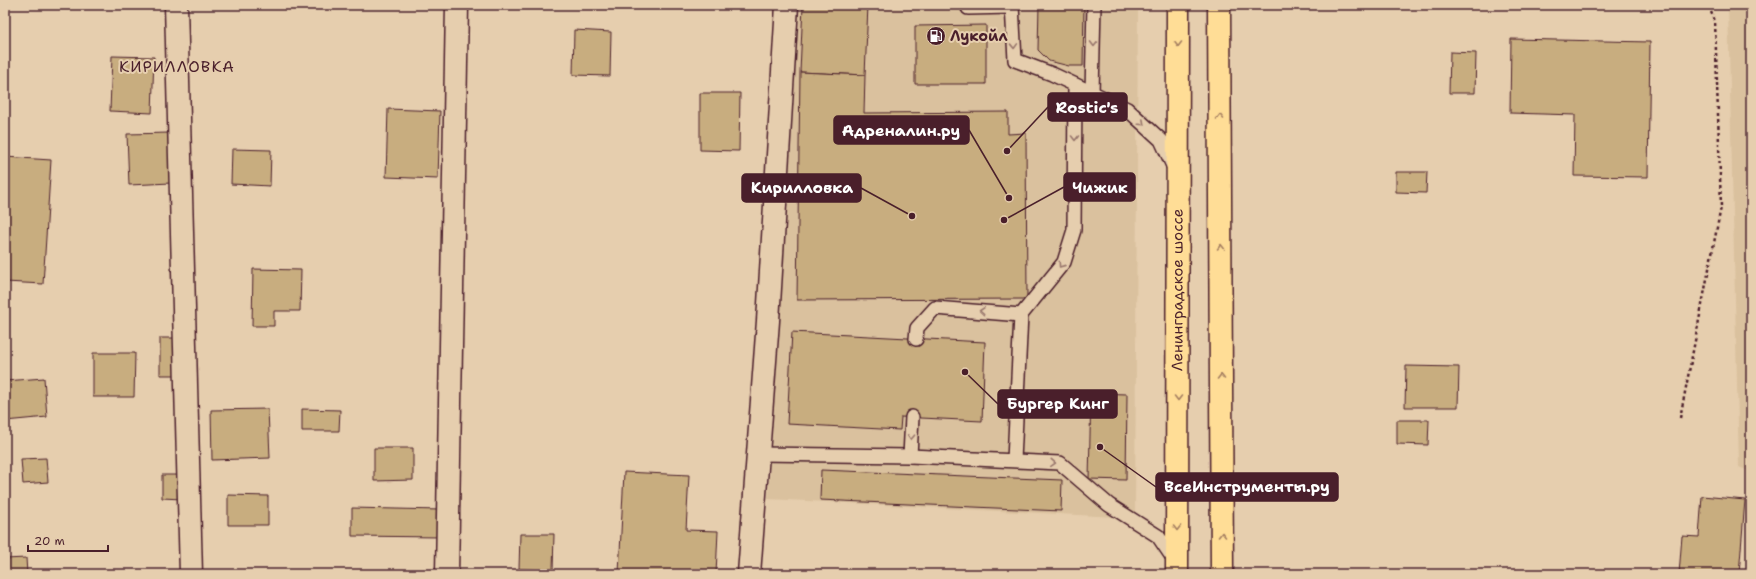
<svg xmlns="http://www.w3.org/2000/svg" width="1756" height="579" font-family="'Shantell Sans',sans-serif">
<rect width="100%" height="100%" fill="#e6ceae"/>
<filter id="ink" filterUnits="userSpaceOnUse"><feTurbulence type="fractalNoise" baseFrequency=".025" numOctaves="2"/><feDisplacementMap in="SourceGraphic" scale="8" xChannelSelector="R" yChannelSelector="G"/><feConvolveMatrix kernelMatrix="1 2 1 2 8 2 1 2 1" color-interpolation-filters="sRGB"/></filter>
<g filter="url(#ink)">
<g fill="#dac19e">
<path d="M797 5H1138L1135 518 768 499Z"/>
<path d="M1728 5H1751V472L1739 467Z"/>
</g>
<g fill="#c8ad7f" stroke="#4a1f2b">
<path d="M803 5H868L865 75 800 72Z"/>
<path d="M1039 5H1084L1083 66H1069L1049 61 1038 50Z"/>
<path d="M986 25V84H915V26Z"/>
<path d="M574 30 611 32 610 76 573 75Z"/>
<path d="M1511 39 1650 42 1648 177 1574 176 1575 115 1510 113Z"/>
<path d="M1450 52 1476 53 1475 93H1449Z"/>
<path d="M112 56 154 57 152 113 110 111Z"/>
<path d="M800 72 865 75 864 113 1008 112V134L1026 133 1027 299 797 300Z"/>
<path d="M700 93H740L739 151 700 150Z"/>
<path d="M388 109 440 111 438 179 386 177Z"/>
<path d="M169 133 171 183 129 185 127 134Z"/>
<path d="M232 149 271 150 270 186 231 184Z"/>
<path d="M5 157 51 160 43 284 5 282Z"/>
<path d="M1396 172H1427L1426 193 1396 192Z"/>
<path d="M253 269 301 270 300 311H274V326H252Z"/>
<path d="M792 332 985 342 982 421 901 417 900 430 787 424Z"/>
<path d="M160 338H178L179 375H160Z"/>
<path d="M93 353H135L134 397H93Z"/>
<path d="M1406 366 1459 367 1458 407H1405Z"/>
<path d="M44 378 47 417 5 421V381Z"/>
<path d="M1091 393 1127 394 1126 480 1089 479Z"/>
<path d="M268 409 270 458 212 460 211 410Z"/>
<path d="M302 409 340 410 339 431H302Z"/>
<path d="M1397 420H1429L1428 445 1397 444Z"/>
<path d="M374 448H413V480L374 481Z"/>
<path d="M46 458 48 482 23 484 21 459Z"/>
<path d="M821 470 1062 480 1061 511 820 500Z"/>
<path d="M624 472 689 475 686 530 718 531 716 574 619 573Z"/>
<path d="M162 475H183L182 499 162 498Z"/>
<path d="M228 495 268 496V525H228Z"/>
<path d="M1702 496 1745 500 1739 574H1679L1682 536 1699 537Z"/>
<path d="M352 508 440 510V537L352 536Z"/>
<path d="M520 534H554L553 570 519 569Z"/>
<path d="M26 558 27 574H5V559Z"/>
</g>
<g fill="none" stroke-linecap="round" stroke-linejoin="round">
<defs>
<g id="service">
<path d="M968 5V8L1012 7"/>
<path d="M1012 5 1015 60 1052 74 1127 109 1161 140 1174 168"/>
<path d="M1092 93 1094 5"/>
<path d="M916 339 917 328 935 308 1021 315"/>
<path d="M759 454 910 456 1060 463 1109 505 1158 536 1175 561"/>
<path d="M910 456 912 417"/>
<path d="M1014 460 1021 315 1064 262 1074 230 1075 85"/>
</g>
<g id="minor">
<path d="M176 5 191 574"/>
<path d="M447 574 457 5"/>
<path d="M749 574 768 321 787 5"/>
</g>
<g id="trunk">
<path d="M1219 5 1222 574"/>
<path id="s1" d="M1177 574 1178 5"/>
</g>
</defs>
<use href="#service" stroke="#4a1f2b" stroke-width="16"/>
<use href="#minor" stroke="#4a1f2b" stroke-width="25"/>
<use href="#trunk" stroke="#4a1f2b" stroke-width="25"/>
<path stroke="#4a1f2b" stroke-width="2.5" stroke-dasharray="3 3" stroke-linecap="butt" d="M1680 418 1721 207 1715 21 1708 5"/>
<use href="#service" stroke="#e6ceae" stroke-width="13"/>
<use href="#minor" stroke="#e6ceae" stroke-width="22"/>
<use href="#trunk" stroke="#ffdd96" stroke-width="22"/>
</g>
<defs><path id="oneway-chevron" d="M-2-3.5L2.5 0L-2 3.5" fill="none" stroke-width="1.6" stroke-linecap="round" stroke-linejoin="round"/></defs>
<g stroke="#98766c">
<use href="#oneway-chevron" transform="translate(1094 44) rotate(91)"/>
<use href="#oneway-chevron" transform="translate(1014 46) rotate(88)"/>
<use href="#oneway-chevron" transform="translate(1142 123) rotate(42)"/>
<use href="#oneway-chevron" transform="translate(1075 138) rotate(90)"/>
<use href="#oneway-chevron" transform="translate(1061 265) rotate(125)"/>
<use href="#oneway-chevron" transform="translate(982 311) rotate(-175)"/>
<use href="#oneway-chevron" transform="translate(911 437) rotate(93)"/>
<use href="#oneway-chevron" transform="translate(1053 463) rotate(4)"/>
</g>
<g stroke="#a47e60">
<use href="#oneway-chevron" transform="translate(1178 44) rotate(90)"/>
<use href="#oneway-chevron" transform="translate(1220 117) rotate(-90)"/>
<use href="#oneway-chevron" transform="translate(1221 247) rotate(-90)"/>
<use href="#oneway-chevron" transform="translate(1221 377) rotate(-90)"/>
<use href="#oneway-chevron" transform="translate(1178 398) rotate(90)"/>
<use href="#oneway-chevron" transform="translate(1177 528) rotate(90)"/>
<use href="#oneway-chevron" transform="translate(1222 535) rotate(-90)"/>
</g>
</g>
<defs>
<symbol id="fuel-disc" viewBox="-11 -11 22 22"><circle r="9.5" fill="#4a1f2b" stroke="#e6ceae"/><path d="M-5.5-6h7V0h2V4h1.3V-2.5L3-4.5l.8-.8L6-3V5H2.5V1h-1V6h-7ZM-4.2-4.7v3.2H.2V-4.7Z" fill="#fff"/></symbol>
</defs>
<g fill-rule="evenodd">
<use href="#fuel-disc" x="925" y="25" width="22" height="22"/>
</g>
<g text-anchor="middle" stroke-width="4" stroke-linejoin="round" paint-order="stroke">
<g font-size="15" font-weight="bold" fill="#4a1f2b" stroke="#e6ceae" text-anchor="start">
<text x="950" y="41">Лукойл</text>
</g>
<g font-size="15" fill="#4a1f2b" stroke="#e6ceae">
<text dy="5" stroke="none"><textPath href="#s1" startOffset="284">Ленинградское шоссе</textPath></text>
</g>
<g font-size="16" letter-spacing="1" fill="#4a1f2b" stroke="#e6ceae">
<text x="177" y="72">КИРИЛЛОВКА</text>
</g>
</g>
<path fill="none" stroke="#4a1f2b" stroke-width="1.5" d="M1007 151L1048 107M1009 198L969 130M1004 220L1064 187M912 216L861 188M965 372L998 404M1100 447L1156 487"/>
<g fill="#4a1f2b" stroke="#e6ceae" stroke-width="1.5">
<circle cx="1007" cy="151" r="4"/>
<circle cx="1009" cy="198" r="4"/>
<circle cx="1004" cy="220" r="4"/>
<circle cx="912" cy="216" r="4"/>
<circle cx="965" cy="372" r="4"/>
<circle cx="1100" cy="447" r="4"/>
</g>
<g fill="#4a1f2b" stroke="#4a1f2b" stroke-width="1.5">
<rect x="1048" y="93" width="79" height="28" rx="4"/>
<rect x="834" y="116" width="135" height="28" rx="4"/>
<rect x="1064" y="173" width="71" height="28" rx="4"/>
<rect x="742" y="174" width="119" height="28" rx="4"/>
<rect x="998" y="390" width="119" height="28" rx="4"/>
<rect x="1156" y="473" width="182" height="28" rx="4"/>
</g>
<g font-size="16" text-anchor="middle" font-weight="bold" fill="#fff">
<text x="1087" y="113">Rostic's</text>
<text x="901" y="136">Адреналин.ру</text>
<text x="1100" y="193">Чижик</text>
<text x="802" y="193">Кирилловка</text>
<text x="1058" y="409">Бургер Кинг</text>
<text x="1247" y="492">ВсеИнструменты.ру</text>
</g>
<rect width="1756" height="579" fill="none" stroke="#e6ceae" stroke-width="20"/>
<rect x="10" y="10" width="1736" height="559" fill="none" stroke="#4a1f2b" stroke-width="1.5" filter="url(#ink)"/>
<path d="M28 545v6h80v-6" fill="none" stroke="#4a1f2b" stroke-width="2"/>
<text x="34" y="545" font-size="12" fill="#4a1f2b" stroke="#e6ceae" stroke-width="3" paint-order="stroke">20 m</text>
</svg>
